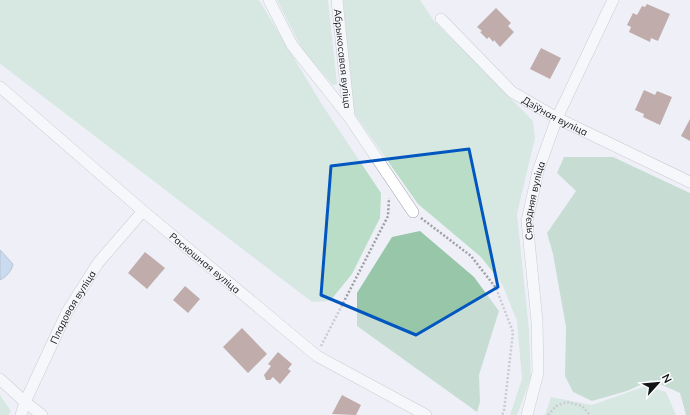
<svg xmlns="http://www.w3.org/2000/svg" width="690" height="415" font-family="Mulish,sans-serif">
<rect width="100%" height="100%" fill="#eff0f7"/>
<g fill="#baddc7">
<path d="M0 0H259L321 103 381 193 380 218 352 274 330 301 312 302 3 66 0 64Z"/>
<path d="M277 0H328L337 84 333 85 303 51Z"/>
<path d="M343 0H420L434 21 533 121 535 138 517 214 529 330 531 378 517 415H510L522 379 517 321 502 284 481 257 418 204 354 113Z"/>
<path d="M646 386 666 392 676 415H545L551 397 592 405Z"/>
<path d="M0 395 11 411 9 415H0Z"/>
</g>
<g fill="#97c6a8">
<path d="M564 157H613L690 193V415H686L680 393 651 380 627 391 592 401 573 392 565 376 566 327 553 254 547 233 576 191 557 173Z"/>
<path d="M420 231 474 277 499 311 479 375 480 402 477 412 357 326V293L392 237Z"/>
</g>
<path fill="#9dc0e5" stroke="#748ca7" d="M0 250 13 264C12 271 6 277 0 280Z"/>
<g fill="#885a4d">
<path d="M647 4 670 14 658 41 651 38 650 42 629 32 631 27 627 25 633 13 637 15 642 6 645 7Z"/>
<path d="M496 8 511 23 508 26 514 32 500 47 494 40 493 42 489 37 487 39 480 32 482 31 477 27Z"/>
<path d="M541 48 561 58 550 79 530 69Z"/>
<path d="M644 90 655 95 657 91 672 97 660 125 643 117 644 114 635 110Z"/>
<path d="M690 119V141L681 136Z"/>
<path d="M145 252 165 268 147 289 128 273Z"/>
<path d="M185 286 200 299 188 313 173 300Z"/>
<path d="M242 328 267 354 248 373 223 347Z"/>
<path d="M278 352 292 364 288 369 291 371 280 384 273 377 270 380H266L264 375 271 366 268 364Z"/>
<path d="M342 395 361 405 356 415 332 414Z"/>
</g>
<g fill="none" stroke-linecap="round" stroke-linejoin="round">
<defs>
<g id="minor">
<path d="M269 0 292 45 349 117 413 212"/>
<path id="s1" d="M337 0 349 116"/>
<path id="s2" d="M441 19 512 92 557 118 690 182"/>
<path id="s3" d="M0 87 143 211 317 356 426 415"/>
<path d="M0 379 25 402 42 415"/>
<path id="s4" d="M21 415 25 402 67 312 98 263 143 211"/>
<path id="s5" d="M527 415 538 373 537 321 527 221 538 171 557 118 613 0"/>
</g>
</defs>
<use href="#minor" stroke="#a0a1a8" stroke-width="12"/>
<g stroke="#9e9fa4" stroke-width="2.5" stroke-dasharray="2 2" stroke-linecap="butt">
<path d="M421 218 471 256 496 288 513 332 504 411 502 415"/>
<path d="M321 346 388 216 389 198"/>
<path d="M548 415 556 406 567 402 582 406 590 415"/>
</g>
<use href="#minor" stroke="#fff" stroke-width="11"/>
</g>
<path d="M0 0H690V415H0ZM469 149 498 287 416 335 321 295 331 166Z" fill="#eff0f7" fill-opacity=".55" fill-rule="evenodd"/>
<path fill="none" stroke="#0256c0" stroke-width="3" stroke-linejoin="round" d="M469 149 498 287 416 335 321 295 331 166Z"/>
<g text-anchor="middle" stroke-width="3" stroke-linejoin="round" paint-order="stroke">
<g font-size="10" fill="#131416" stroke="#fdfeff">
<text dy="4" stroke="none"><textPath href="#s1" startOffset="59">Абрыкосавая вуліца</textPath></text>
<text dy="4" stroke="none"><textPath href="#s2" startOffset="151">Дзіўная вуліца</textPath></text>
<text dy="4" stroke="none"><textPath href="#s5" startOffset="217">Сярэдняя вуліца</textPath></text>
<text dy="4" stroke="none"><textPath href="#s3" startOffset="270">Раскошная вуліца</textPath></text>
<text dy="4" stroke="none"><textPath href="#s4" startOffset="120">Пладовая вуліца</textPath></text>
</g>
</g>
<g transform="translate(658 383) rotate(63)" stroke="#fdfeff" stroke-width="3" paint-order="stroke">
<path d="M0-3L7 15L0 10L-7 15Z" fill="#131416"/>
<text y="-6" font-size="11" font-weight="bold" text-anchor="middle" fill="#131416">N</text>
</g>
</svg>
